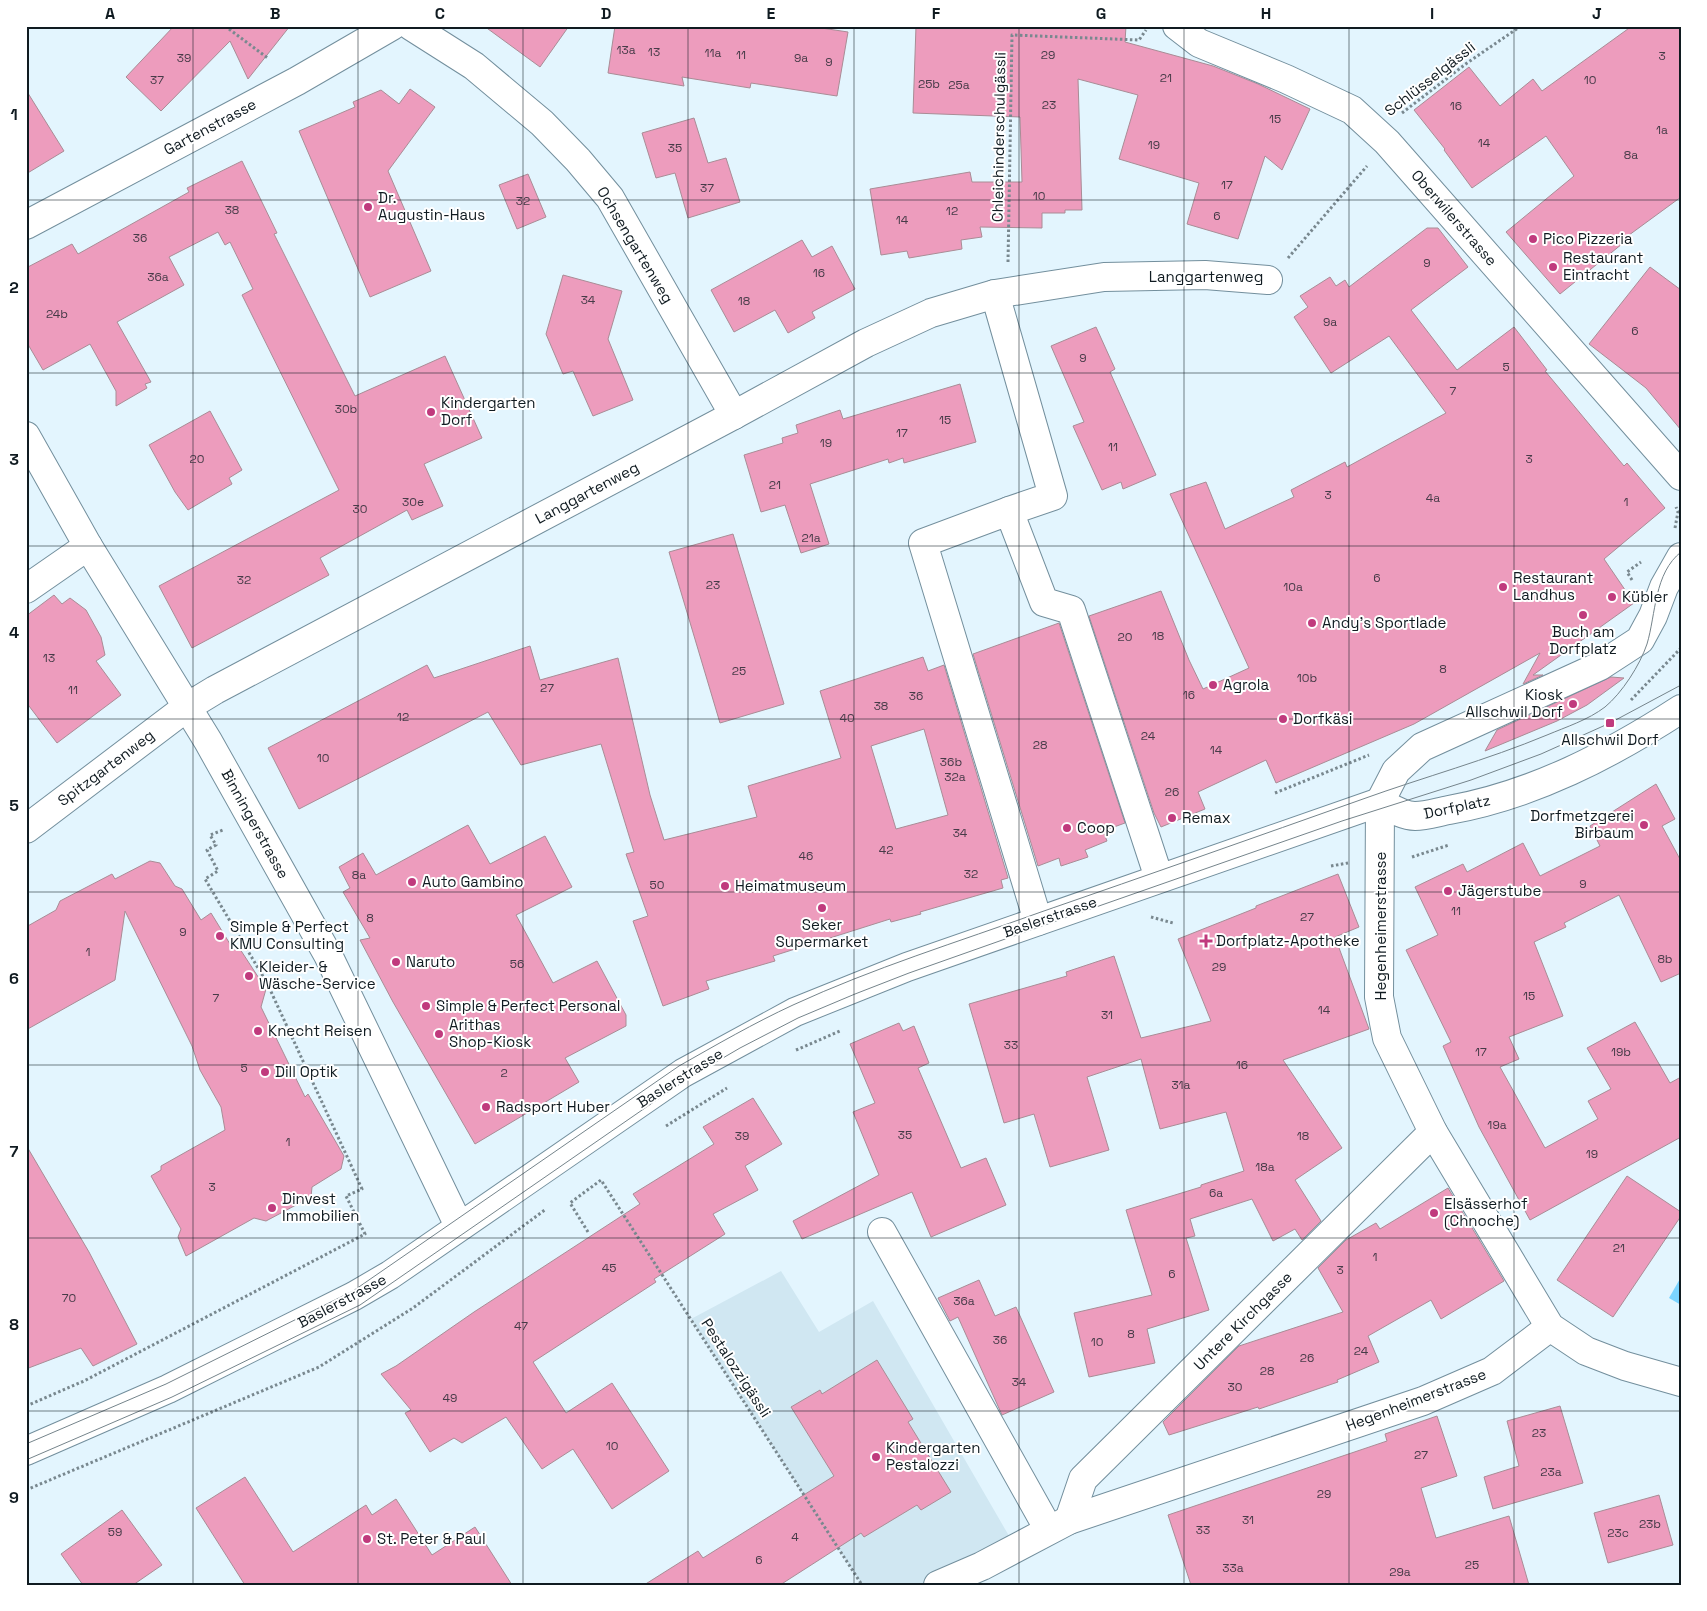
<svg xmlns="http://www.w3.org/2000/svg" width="1707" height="1611" font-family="'Space Grotesk',sans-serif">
<rect width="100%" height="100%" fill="#e3f5fe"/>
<path fill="#d0e7f2" d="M781 1271 819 1332 873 1301 1016 1548 928 1585H862L691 1319Z"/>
<path fill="#7bd4ff" d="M1681 1277V1305L1669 1298Z"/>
<g fill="#ed9cbd" stroke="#a98c96" fill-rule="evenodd">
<path d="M174 26H290L248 79 230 41 161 111 126 77Z"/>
<path d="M484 26H569L540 67Z"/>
<path d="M615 26H808L848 32 837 96 751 83 750 88 682 77 684 86 608 73Z"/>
<path d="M916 26H1126L1125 42 1213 66 1258 84 1310 109 1282 170 1265 156 1238 239 1187 224 1199 183 1119 159 1138 95 1078 79 1082 210H1065V213H1042V228L980 227 982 237 961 240 962 249 909 258 907 251 881 255 870 189 970 172 972 182H1022L1020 117 913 113Z"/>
<path d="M1632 26H1681V197L1625 238 1627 240 1560 294 1506 232 1574 176 1546 136 1472 188 1444 150 1445 149 1414 110 1469 67 1500 106 1533 79 1542 91Z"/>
<path d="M410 89 435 107 388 171 431 271 370 297 299 131 355 107 353 102 381 90 399 104Z"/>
<path d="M26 90 64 151 26 174Z"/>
<path d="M694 118 708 163 726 158 740 202 688 218 675 173 656 178 642 133Z"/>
<path d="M242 161 277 233 274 234 355 396 445 356 482 438 424 464 443 506 412 520 407 510 320 558 329 575 192 648 159 586 339 490 242 295 253 289 230 242 225 245 218 232 169 257 184 285 117 322 151 382 145 384 147 388 116 406V391L90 344 43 370 26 341V268L72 244 78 254 189 192 187 188Z"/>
<path d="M528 174 546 217 517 229 499 185Z"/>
<path d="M1427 228H1438L1468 267 1411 310 1457 370 1514 327 1547 370 1545 371 1624 466 1627 463 1665 508 1604 559 1634 603 1533 675H1543L1523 684 1540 653 1414 724 1276 783 1266 760 1198 792 1205 809 1161 827 1154 813 1089 616 1161 591 1189 660 1203 689 1249 668 1170 494 1206 482 1225 529 1294 497 1291 490 1345 462 1347 467 1446 413 1389 336 1331 373 1294 317 1308 307 1300 296 1330 277 1336 286 1345 280 1349 287Z"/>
<path d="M802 240 812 257 832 246 855 289 812 312 815 318 788 333 775 310 734 332 711 290Z"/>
<path d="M1650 267 1681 290V430L1646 388 1589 344Z"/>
<path d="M563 275 622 291 608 339 633 400 593 416 573 371 563 374 546 334Z"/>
<path d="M1096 327 1115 369 1110 372 1156 475 1123 489 1121 482 1102 490 1073 426 1084 422 1051 346Z"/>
<path d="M960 384 976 442 904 463 903 458 889 463 888 459 810 484 829 544 801 553 785 505 761 512 744 455 783 443 782 438 798 433 796 425 840 410 843 419Z"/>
<path d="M210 411 242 470 229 478 232 484 188 510 175 492 149 445Z"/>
<path d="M733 534 784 704 720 723 669 552Z"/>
<path d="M54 595 62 604 70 598 86 610 101 637 105 655 96 661 121 695 57 743 26 702V616Z"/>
<path d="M1059 623 1125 823 1103 831 1107 841 1085 850 1088 857 1061 866 1059 858 1038 866 973 654Z"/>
<path d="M530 646 540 680 618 658 650 795 664 840 757 817 748 786 841 758 820 691 923 657 928 671 944 665 1008 878 1001 880 1003 888 920 912 921 914 891 922 890 919 773 956 775 961 706 981 709 989 663 1006 633 921 648 916 626 854 634 852 601 744 521 765 488 712 299 809 268 748 427 665 434 678ZM924 729 948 815 896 829 871 746Z"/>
<path d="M1611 677 1624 678 1587 705 1557 721 1485 751 1497 730Z"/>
<path d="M1656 784 1675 819 1662 826 1681 861V973L1661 982 1619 895 1564 923 1566 927 1534 942 1563 1016 1509 1037 1519 1059 1500 1067 1545 1148 1598 1119 1588 1101 1611 1089 1587 1048 1635 1022 1670 1083 1681 1077V1137L1530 1220 1479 1127 1443 1046 1451 1042 1406 950 1438 935 1415 887 1463 864 1467 872 1523 843 1540 876 1600 846 1590 826Z"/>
<path d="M468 825 490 864 545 836 572 887 516 915 553 983 597 961 626 1015V1026L565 1058 579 1082 475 1144 393 1002 360 940 370 938 343 892 350 888 339 867 363 853 376 875Z"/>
<path d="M150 861 160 863 175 886 182 889 201 920 211 913 230 944 238 946 266 989 261 1007 305 1097 308 1094 344 1156 341 1169 312 1187 311 1197 266 1221 254 1218 186 1256 178 1237 181 1229 151 1176 161 1170V1166L225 1130 221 1107 200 1070 192 1046 125 911 115 980 26 1030V927L56 910 60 901 112 874 115 879Z"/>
<path d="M1338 874 1359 927 1335 937 1369 1029 1283 1060 1342 1148 1295 1180 1321 1221 1302 1240 1295 1229 1273 1241 1252 1199 1190 1219 1195 1236 1186 1238 1209 1310 1147 1329 1155 1363 1089 1377 1074 1313 1152 1295 1126 1210 1201 1187V1185L1244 1171 1226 1112 1160 1129 1141 1059 1087 1077 1109 1150 1050 1167 1034 1114 1004 1123 969 1004 1067 976 1066 972 1114 956 1141 1038 1211 1021 1178 939 1256 908V906Z"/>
<path d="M899 1023 903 1031 914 1026 929 1063 918 1068 961 1168 986 1158 1006 1205 931 1237 912 1192 802 1239 793 1221 879 1175 853 1112 875 1103 850 1044Z"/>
<path d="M753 1098 782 1144 745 1166 758 1190 713 1214 725 1234 654 1279 656 1282 533 1362 566 1413 612 1383 669 1471 612 1509 573 1449 542 1469 506 1417 462 1443 454 1438 430 1452 405 1413 411 1410 381 1374 396 1366 474 1312 640 1204 633 1194 714 1144 703 1127Z"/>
<path d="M26 1145 89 1252 137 1344 93 1366 81 1348 26 1369Z"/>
<path d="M1627 1176 1681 1212V1216L1613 1317 1557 1280Z"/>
<path d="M1448 1188 1504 1281 1441 1319 1431 1300 1368 1336 1379 1362 1337 1380 1338 1382 1259 1409 1258 1407 1169 1435 1163 1422 1239 1346 1343 1312 1318 1268 1346 1240 1376 1223 1380 1229Z"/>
<path d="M979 1280 995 1316 1016 1307 1054 1392 1002 1415 958 1317 950 1321 938 1298Z"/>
<path d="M877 1360 913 1419 908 1422 951 1492 921 1510 917 1505 864 1537 861 1533 780 1585H644L698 1551 703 1558 834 1476 791 1407 820 1390 822 1394Z"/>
<path d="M1560 1406 1583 1483 1493 1509 1484 1477 1519 1466 1507 1421Z"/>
<path d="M1437 1416 1457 1476 1421 1488 1436 1538 1509 1516 1529 1585H1191L1168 1515 1387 1441 1385 1434Z"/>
<path d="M245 1477 293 1552 366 1505 372 1515 396 1499 432 1555 475 1527 512 1585H245L196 1508Z"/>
<path d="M1659 1495 1673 1545 1608 1563 1594 1513Z"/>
<path d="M122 1510 162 1565 133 1585H83L61 1554Z"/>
</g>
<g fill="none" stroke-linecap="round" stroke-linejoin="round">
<defs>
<g id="minor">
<path d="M411 26 474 66 542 123 578 160 610 198 734 415"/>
<path d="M1177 26 1199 43 1286 79 1352 110 1387 142 1681 476"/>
<path d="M26 225 297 81 392 26"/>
<path d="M995 294 1053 496 1009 511"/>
<path d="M26 436 88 546 208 741 328 955 459 1226"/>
<path d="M1681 557 1664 587 1653 616 1640 640 1600 666 1422 747 1396 771 1380 802 1379 997 1387 1038 1433 1132 1550 1327 1586 1351 1625 1366 1681 1382"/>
<path d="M26 589 88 546"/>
<path d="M1380 802C1391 808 1403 816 1415 816 1426 816 1438 812 1449 810 1533 795 1610 755 1681 709"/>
<path d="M26 829 187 707 215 690 734 415 866 343 931 313 995 294 1104 277 1205 275 1268 280"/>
<path d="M1038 921 923 543 1009 511 1044 602 1071 610 1159 878"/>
<path d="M882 1232 1049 1530"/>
<path d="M26 1451 168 1389 354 1296 390 1275 683 1073 795 1012 907 967 1380 802"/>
<path d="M1069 1520 1083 1479 1433 1132"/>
<path d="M938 1585 982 1566 1069 1520 1423 1401 1492 1371 1550 1327"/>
</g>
</defs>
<use href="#minor" stroke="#738f9d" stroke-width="30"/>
<g stroke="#79888f" stroke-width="3" stroke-dasharray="2.5 2.5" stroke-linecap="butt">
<path d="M225 26 269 59"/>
<path d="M1402 113 1467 63 1521 26"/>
<path d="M1288 258 1367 166"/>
<path d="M1008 262 1012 35 1139 40 1146 30"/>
<path d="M1675 528 1678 512 1676 507"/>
<path d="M1632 580 1627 572 1641 562"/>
<path d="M1631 700 1681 648"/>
<path d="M1275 793 1369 755"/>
<path d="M1412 857 1449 845"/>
<path d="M1331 866 1348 863"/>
<path d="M1151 917 1173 923"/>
<path d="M796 1050 840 1031"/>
<path d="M666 1126 727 1088"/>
<path d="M588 1232 570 1203 601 1180 862 1585"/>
<path d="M26 1406 84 1381 365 1234 346 1196 362 1189 267 983 205 879 218 871 207 850 216 845 210 835 223 830"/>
<path d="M26 1490 319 1367 413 1308 546 1209"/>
</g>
<use href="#minor" stroke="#fff" stroke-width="28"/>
<g stroke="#75848b" stroke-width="1">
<path d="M26 1444 166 1384 353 1291 679 1066C716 1045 754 1023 793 1005 873 968 958 942 1041 912 1148 875 1256 837 1363 799 1424 777 1487 760 1547 735 1566 727 1588 720 1605 707 1622 693 1640 665 1647 644 1656 614 1654 573 1681 552"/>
<path d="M26 1460 172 1397 360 1305 687 1079 740 1048 798 1018 855 994 909 973 1076 914 1342 821 1471 780 1541 754 1610 723 1681 685"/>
</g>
</g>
<path fill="none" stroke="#101b21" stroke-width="1" stroke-opacity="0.55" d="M193 26V1585M358 26V1585M523 26V1585M688 26V1585M854 26V1585M1019 26V1585M1184 26V1585M1349 26V1585M1514 26V1585M26 200H1681M26 373H1681M26 546H1681M26 719H1681M26 892H1681M26 1065H1681M26 1238H1681M26 1411H1681"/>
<g fill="#c03a7d" stroke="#fff" stroke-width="2">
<circle cx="368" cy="207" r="5"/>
<circle cx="1533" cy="239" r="5"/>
<circle cx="1553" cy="267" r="5"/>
<circle cx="431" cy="412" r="5"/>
<circle cx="1503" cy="587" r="5"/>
<circle cx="1612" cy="597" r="5"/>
<circle cx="1583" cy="615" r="5"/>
<circle cx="1312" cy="623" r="5"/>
<circle cx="1213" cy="685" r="5"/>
<circle cx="1573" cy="704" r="5"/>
<circle cx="1283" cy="719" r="5"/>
<rect x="1605" y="718" width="10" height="10" rx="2.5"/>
<circle cx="1172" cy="818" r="5"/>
<circle cx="1644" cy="825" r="5"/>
<circle cx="1067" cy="828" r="5"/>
<circle cx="412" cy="882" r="5"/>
<circle cx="725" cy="886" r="5"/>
<circle cx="1448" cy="891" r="5"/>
<circle cx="822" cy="908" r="5"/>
<circle cx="220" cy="936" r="5"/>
<path d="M1203.5 933.5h5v5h5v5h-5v5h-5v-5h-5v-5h5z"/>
<circle cx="396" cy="962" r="5"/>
<circle cx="249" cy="976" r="5"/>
<circle cx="426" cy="1006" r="5"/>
<circle cx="258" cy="1031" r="5"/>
<circle cx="439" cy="1034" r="5"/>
<circle cx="265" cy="1072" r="5"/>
<circle cx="486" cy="1107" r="5"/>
<circle cx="272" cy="1208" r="5"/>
<circle cx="1434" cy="1213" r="5"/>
<circle cx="876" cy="1457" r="5"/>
<circle cx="367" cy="1539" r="5"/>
</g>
<g text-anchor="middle" stroke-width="4" stroke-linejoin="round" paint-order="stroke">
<g font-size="12" fill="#473b48">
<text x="626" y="54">13a</text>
<text x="654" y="56">13</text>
<text x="713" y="57">11a</text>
<text x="741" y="59">11</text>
<text x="1048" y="59">29</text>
<text x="1662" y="60">3</text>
<text x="184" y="62">39</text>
<text x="801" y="62">9a</text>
<text x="829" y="66">9</text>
<text x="1166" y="82">21</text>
<text x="157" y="84">37</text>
<text x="1590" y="84">10</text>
<text x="929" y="88">25b</text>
<text x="959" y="89">25a</text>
<text x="1049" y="109">23</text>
<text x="1456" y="110">16</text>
<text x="1275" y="123">15</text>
<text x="1662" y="134">1a</text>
<text x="1484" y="147">14</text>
<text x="1154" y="149">19</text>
<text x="675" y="152">35</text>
<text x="1631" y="159">8a</text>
<text x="1227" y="189">17</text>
<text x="707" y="192">37</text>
<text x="1039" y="200">10</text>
<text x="523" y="205">32</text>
<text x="232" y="214">38</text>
<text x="952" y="215">12</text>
<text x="1217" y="220">6</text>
<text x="902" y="224">14</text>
<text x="140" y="242">36</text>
<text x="1427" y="267">9</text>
<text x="819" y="277">16</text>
<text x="158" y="281">36a</text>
<text x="588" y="304">34</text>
<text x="744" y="305">18</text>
<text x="57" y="318">24b</text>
<text x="1330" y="326">9a</text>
<text x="1635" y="335">6</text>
<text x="1083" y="362">9</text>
<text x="1506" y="371">5</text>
<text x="1453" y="395">7</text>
<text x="346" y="413">30b</text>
<text x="945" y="424">15</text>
<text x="902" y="437">17</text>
<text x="826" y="447">19</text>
<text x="1113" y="451">11</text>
<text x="197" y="463">20</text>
<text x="1529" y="463">3</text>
<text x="775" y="489">21</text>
<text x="1328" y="499">3</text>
<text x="1433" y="502">4a</text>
<text x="413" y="506">30e</text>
<text x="1626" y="506">1</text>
<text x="360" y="513">30</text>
<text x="811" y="542">21a</text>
<text x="1377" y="582">6</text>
<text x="244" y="584">32</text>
<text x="713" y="589">23</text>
<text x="1293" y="591">10a</text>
<text x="1158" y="640">18</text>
<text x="1125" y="641">20</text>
<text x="49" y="662">13</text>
<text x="1443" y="673">8</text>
<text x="739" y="675">25</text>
<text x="1307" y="682">10b</text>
<text x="547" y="692">27</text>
<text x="73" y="694">11</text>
<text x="1189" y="699">16</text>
<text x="916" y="700">36</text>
<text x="881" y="710">38</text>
<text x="403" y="721">12</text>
<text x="847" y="722">40</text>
<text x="1148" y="740">24</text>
<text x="1040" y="749">28</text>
<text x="1216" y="754">14</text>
<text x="323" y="762">10</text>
<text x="951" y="766">36b</text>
<text x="955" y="781">32a</text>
<text x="1172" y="796">26</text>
<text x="960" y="837">34</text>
<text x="886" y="854">42</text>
<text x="806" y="860">46</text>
<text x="971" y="878">32</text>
<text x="359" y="879">8a</text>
<text x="1583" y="888">9</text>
<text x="657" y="889">50</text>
<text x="1456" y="915">11</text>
<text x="1307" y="921">27</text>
<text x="370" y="922">8</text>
<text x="183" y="936">9</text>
<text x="88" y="956">1</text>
<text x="1665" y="963">8b</text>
<text x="517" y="968">56</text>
<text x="1219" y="971">29</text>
<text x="1529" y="1000">15</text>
<text x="216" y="1002">7</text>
<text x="1324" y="1014">14</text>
<text x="1107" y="1019">31</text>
<text x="1011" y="1049">33</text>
<text x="1481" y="1056">17</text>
<text x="1621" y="1056">19b</text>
<text x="1242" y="1069">16</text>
<text x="244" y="1072">5</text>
<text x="504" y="1077">2</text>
<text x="1181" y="1089">31a</text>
<text x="1497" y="1129">19a</text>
<text x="905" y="1139">35</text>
<text x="742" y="1140">39</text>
<text x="1303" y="1140">18</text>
<text x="288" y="1146">1</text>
<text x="1592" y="1158">19</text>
<text x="1265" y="1171">18a</text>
<text x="212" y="1191">3</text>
<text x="1216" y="1197">6a</text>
<text x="1619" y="1252">21</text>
<text x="1375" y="1261">1</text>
<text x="609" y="1272">45</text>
<text x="1340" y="1274">3</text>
<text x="1172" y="1278">6</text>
<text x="69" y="1302">70</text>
<text x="964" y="1305">36a</text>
<text x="521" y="1330">47</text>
<text x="1131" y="1338">8</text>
<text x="1000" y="1344">36</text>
<text x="1097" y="1346">10</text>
<text x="1361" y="1355">24</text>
<text x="1307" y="1362">26</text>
<text x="1267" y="1375">28</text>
<text x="1019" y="1386">34</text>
<text x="1235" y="1391">30</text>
<text x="450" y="1402">49</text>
<text x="1539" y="1437">23</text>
<text x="612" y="1450">10</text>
<text x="1421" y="1459">27</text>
<text x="1551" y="1476">23a</text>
<text x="1324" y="1498">29</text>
<text x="1248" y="1524">31</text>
<text x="1650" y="1528">23b</text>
<text x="1203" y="1534">33</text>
<text x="115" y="1536">59</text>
<text x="1618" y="1537">23c</text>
<text x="795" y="1541">4</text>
<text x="759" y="1564">6</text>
<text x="1472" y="1569">25</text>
<text x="1233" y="1572">33a</text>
<text x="1400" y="1576">29a</text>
</g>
<g font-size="15" fill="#101b21" stroke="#fff">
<text transform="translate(1430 79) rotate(-38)" y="5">Schlüsselgässli</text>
<text transform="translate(210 127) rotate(-28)" y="5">Gartenstrasse</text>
<text transform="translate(999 137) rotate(-89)" y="5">Chleichinderschulgässli</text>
<text transform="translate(1454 218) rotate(49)" y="5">Oberwilerstrasse</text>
<text transform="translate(635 245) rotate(59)" y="5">Ochsengartenweg</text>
<text x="1206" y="282">Langgartenweg</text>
<text transform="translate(587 493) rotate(-28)" y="5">Langgartenweg</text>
<text transform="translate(106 768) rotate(-37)" y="5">Spitzgartenweg</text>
<text transform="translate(1457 807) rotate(-12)" y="5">Dorfplatz</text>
<text transform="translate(255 824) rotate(61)" y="5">Binningerstrasse</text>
<text transform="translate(1050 917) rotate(-19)" y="5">Baslerstrasse</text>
<text transform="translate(1381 926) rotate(-90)" y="5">Hegenheimerstrasse</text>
<text transform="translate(680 1078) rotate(-32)" y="5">Baslerstrasse</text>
<text transform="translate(342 1301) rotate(-28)" y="5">Baslerstrasse</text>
<text transform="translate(1243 1321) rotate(-45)" y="5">Untere Kirchgasse</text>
<text transform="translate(736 1368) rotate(57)" y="5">Pestalozzigässli</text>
<text transform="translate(1416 1400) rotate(-21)" y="5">Hegenheimerstrasse</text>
</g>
<g font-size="15" fill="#101b21" stroke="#fff" text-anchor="start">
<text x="378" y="203">Dr.<tspan x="378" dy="17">Augustin-Haus</tspan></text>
<text x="1543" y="244">Pico Pizzeria</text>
<text x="1563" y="263">Restaurant<tspan x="1563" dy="17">Eintracht</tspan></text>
<text x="441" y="408">Kindergarten<tspan x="441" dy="17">Dorf</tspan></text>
<text x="1513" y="583">Restaurant<tspan x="1513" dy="17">Landhus</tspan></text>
<text x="1622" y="602">Kübler</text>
<text x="1322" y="628">Andy's Sportlade</text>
<text x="1583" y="637" text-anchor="middle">Buch am<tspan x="1583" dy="17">Dorfplatz</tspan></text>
<text x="1223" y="690">Agrola</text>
<text x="1563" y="700" text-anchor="end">Kiosk<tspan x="1563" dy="17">Allschwil Dorf</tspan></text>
<text x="1293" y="724">Dorfkäsi</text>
<text x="1610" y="745" text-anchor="middle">Allschwil Dorf</text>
<text x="1634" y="821" text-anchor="end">Dorfmetzgerei<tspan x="1634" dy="17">Birbaum</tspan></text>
<text x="1182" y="823">Remax</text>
<text x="1077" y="833">Coop</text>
<text x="422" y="887">Auto Gambino</text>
<text x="735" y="891">Heimatmuseum</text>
<text x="1458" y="896">Jägerstube</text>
<text x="822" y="930" text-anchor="middle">Seker<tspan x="822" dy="17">Supermarket</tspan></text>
<text x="230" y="932">Simple &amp; Perfect<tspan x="230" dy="17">KMU Consulting</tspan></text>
<text x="1216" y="946">Dorfplatz-Apotheke</text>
<text x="406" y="967">Naruto</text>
<text x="259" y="972">Kleider- &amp;<tspan x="259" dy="17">Wäsche-Service</tspan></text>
<text x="436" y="1011">Simple &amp; Perfect Personal</text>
<text x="449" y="1030">Arithas<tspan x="449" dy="17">Shop-Kiosk</tspan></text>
<text x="268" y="1036">Knecht Reisen</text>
<text x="275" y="1077">Dill Optik</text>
<text x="496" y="1112">Radsport Huber</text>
<text x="282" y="1204">Dinvest<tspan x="282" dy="17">Immobilien</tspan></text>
<text x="1444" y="1209">Elsässerhof<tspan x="1444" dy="17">(Chnoche)</tspan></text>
<text x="886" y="1453">Kindergarten<tspan x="886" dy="17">Pestalozzi</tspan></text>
<text x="377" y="1544">St. Peter &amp; Paul</text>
</g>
</g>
<rect width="1707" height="1611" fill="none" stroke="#ffffff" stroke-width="55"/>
<rect x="28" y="28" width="1652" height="1556" fill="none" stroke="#101b21" stroke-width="2"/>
<g font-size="16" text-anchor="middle" font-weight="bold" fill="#101b21">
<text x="110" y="19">A</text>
<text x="275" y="19">B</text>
<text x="440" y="19">C</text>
<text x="606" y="19">D</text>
<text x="771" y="19">E</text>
<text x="936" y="19">F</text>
<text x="1101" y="19">G</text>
<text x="1266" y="19">H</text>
<text x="1432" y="19">I</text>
<text x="1597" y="19">J</text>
<text x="14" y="120">1</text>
<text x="14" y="293">2</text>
<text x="14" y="465">3</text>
<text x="14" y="638">4</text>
<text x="14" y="811">5</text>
<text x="14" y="984">6</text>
<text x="14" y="1157">7</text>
<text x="14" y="1330">8</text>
<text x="14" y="1503">9</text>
</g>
</svg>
